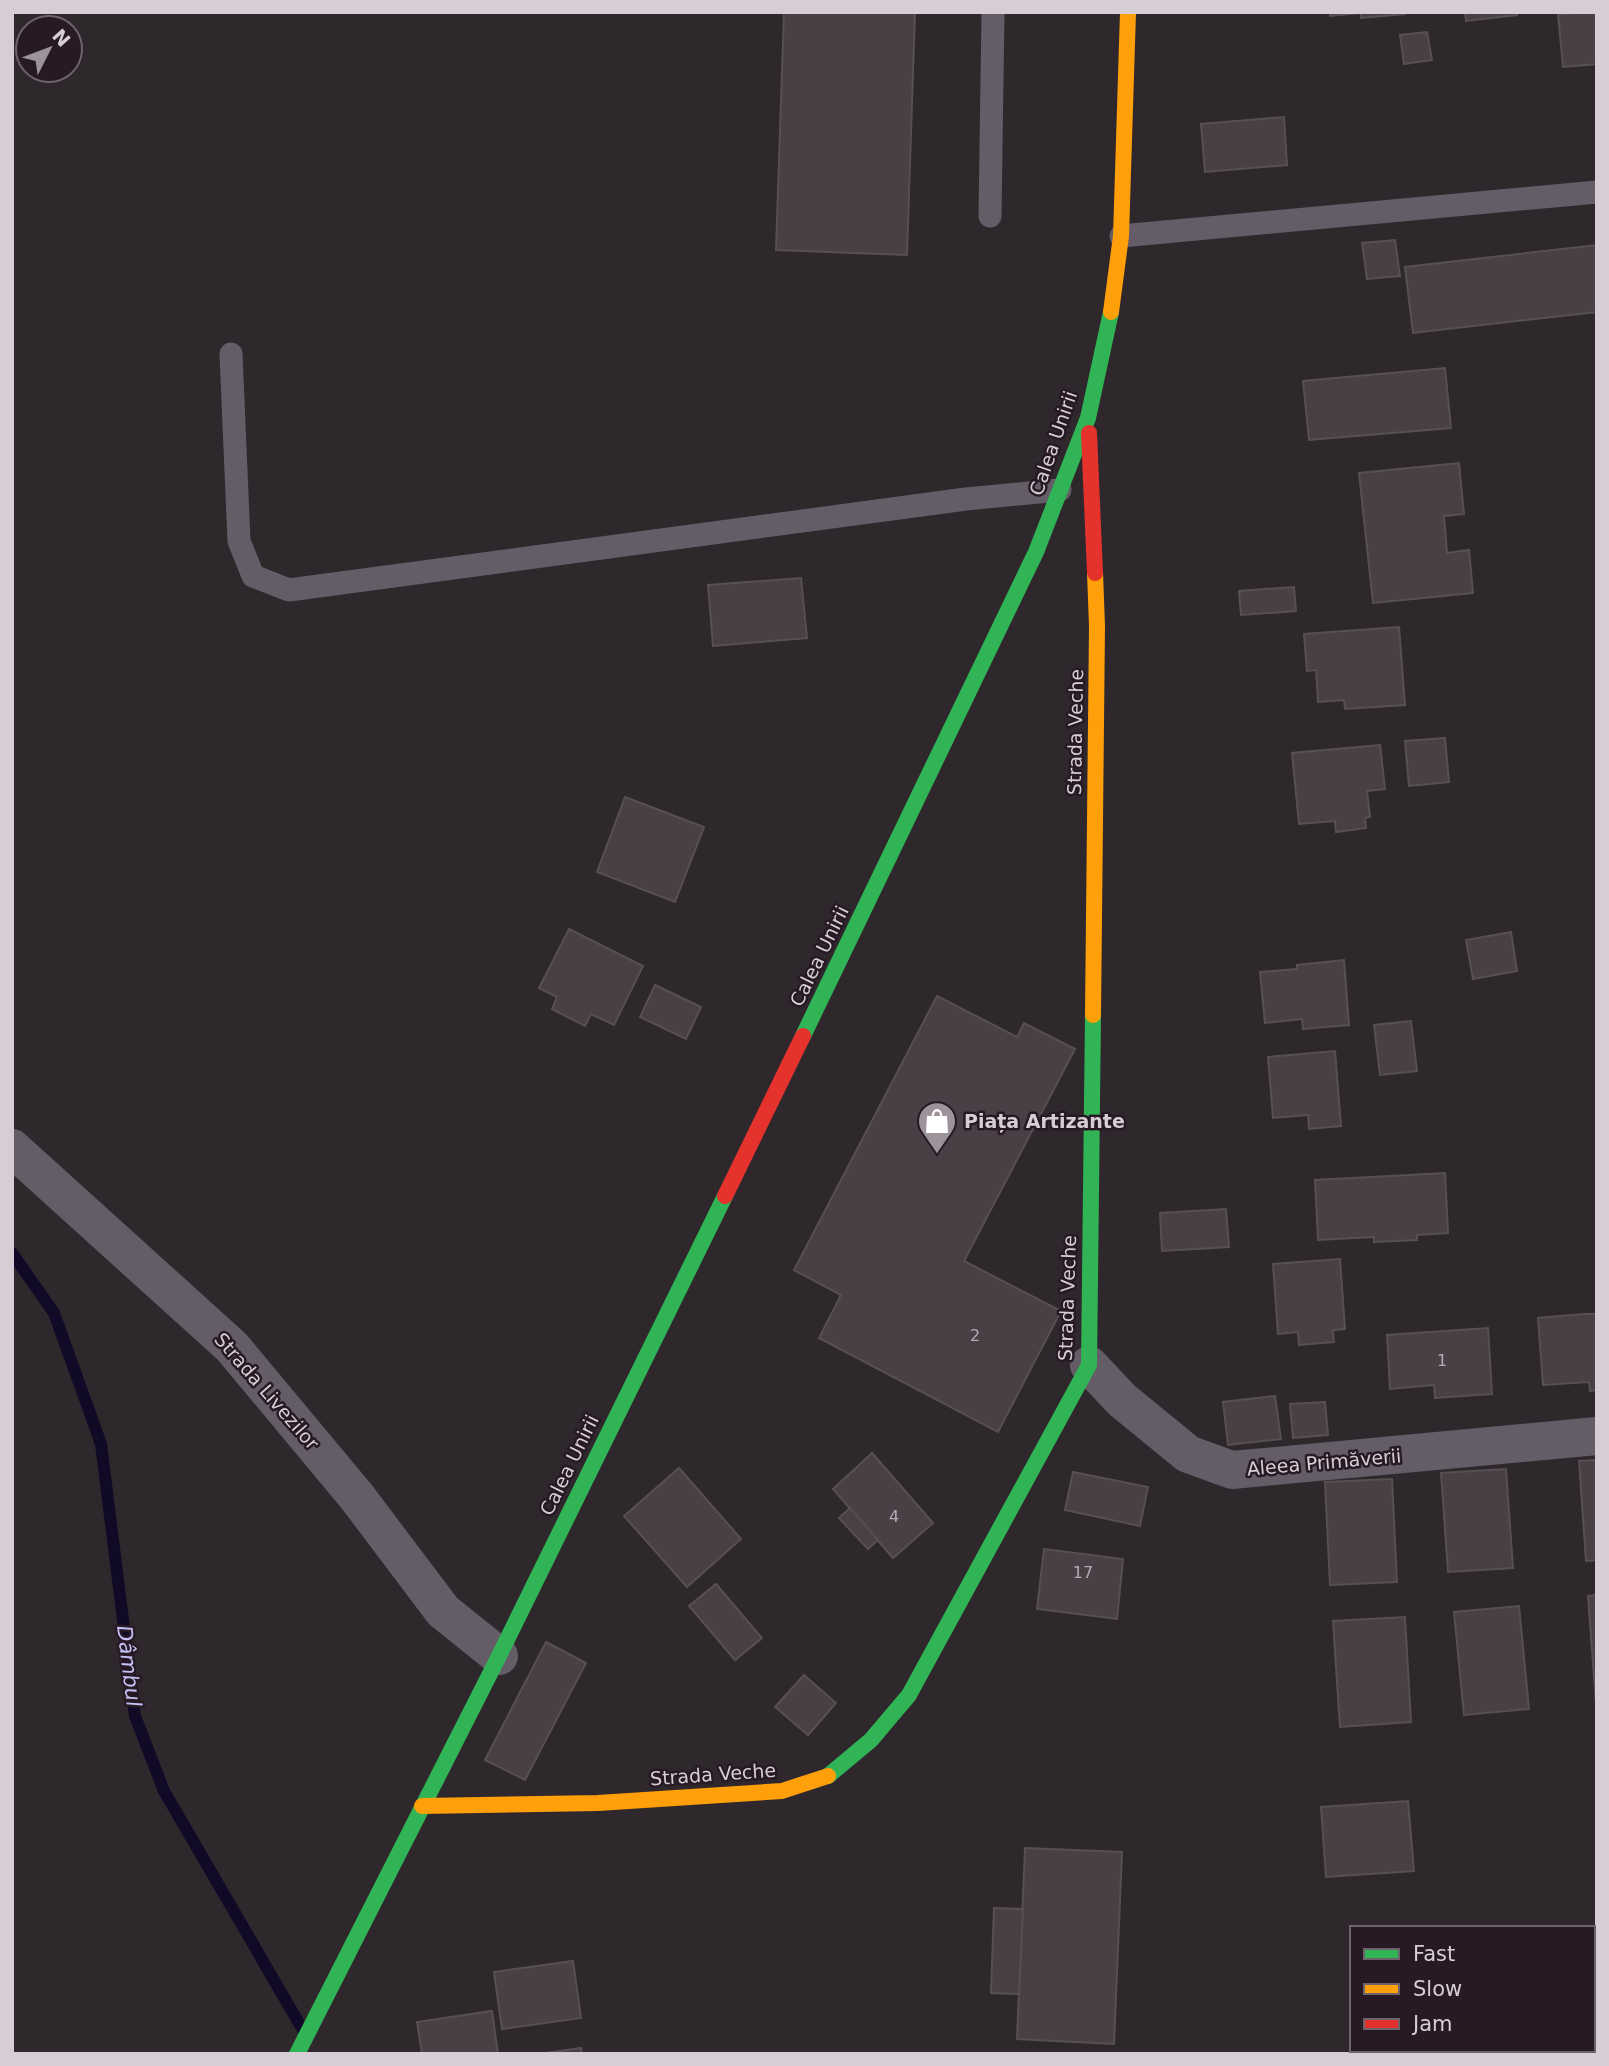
<svg xmlns="http://www.w3.org/2000/svg" width="1609" height="2066" font-family="'DejaVu Sans',sans-serif">
<rect width="100%" height="100%" fill="#2e282d"/>
<g fill="none" stroke-linecap="round" stroke-linejoin="round">
<path stroke="#100a27" stroke-width="12" d="M12 1253 54 1313 101 1444 135 1716 164 1791 303 2030"/>
</g>
<g fill="#493f44" stroke="#565053" stroke-width="2">
<path d="M784 12H915L907 255 776 250Z"/>
<path d="M1330 12H1405V14L1361 18V13L1330 16Z"/>
<path d="M1465 12H1517V15L1466 21Z"/>
<path d="M1597 12V64L1563 67 1558 14Z"/>
<path d="M1427 32 1432 60 1404 64 1400 35Z"/>
<path d="M1284 117 1287 165 1205 172 1201 124Z"/>
<path d="M1395 240 1400 276 1367 279 1362 243Z"/>
<path d="M1597 245V312L1413 333 1405 267Z"/>
<path d="M1445 368 1451 428 1309 440 1303 381Z"/>
<path d="M1459 463 1464 514 1444 516 1447 553 1469 550 1473 593 1373 603 1359 473Z"/>
<path d="M801 578 807 638 713 646 708 585Z"/>
<path d="M1294 587 1296 611 1241 615 1239 591Z"/>
<path d="M1399 627 1405 705 1345 709 1344 700 1318 702 1316 670 1307 671 1304 634Z"/>
<path d="M1445 738 1449 782 1409 786 1405 741Z"/>
<path d="M1380 745 1385 789 1367 791 1370 817 1365 818 1366 828 1336 832 1335 821 1299 824 1292 753Z"/>
<path d="M625 797 704 827 675 902 597 872Z"/>
<path d="M569 929 643 966 614 1025 591 1014 585 1026 552 1009 557 997 539 988Z"/>
<path d="M1511 932 1517 971 1473 979 1466 940Z"/>
<path d="M1344 960 1349 1025 1303 1029 1302 1019 1265 1023 1260 972 1297 969V965Z"/>
<path d="M655 985 701 1007 686 1039 640 1017Z"/>
<path d="M937 996 1017 1037 1024 1023 1075 1049 964 1261 1061 1311 998 1432 819 1338 841 1295 794 1270Z"/>
<path d="M1411 1021 1417 1071 1380 1075 1374 1025Z"/>
<path d="M1335 1051 1341 1126 1309 1129 1308 1115 1273 1118 1268 1057Z"/>
<path d="M1445 1173 1448 1233 1417 1235V1240L1374 1242V1237L1318 1240 1315 1180Z"/>
<path d="M1226 1209 1229 1247 1162 1251 1160 1213Z"/>
<path d="M1340 1259 1345 1329 1333 1330 1334 1342 1299 1345 1298 1332 1278 1334 1273 1264Z"/>
<path d="M1584 1314H1597V1390L1590 1391 1589 1382 1543 1385 1538 1318Z"/>
<path d="M1488 1328 1492 1394 1435 1398 1434 1385 1390 1389 1387 1335Z"/>
<path d="M1275 1396 1281 1439 1228 1445 1223 1402Z"/>
<path d="M1325 1402 1328 1435 1293 1438 1290 1404Z"/>
<path d="M872 1453 933 1523 893 1558 833 1489Z"/>
<path d="M1597 1460V1560L1586 1561 1579 1461Z"/>
<path d="M679 1468 741 1539 687 1587 624 1516Z"/>
<path d="M1506 1469 1513 1568 1448 1572 1441 1473Z"/>
<path d="M1073 1472 1148 1487 1140 1526 1065 1510Z"/>
<path d="M1392 1479 1397 1582 1330 1585 1325 1482Z"/>
<path d="M850 1508 878 1540 868 1549 839 1518Z"/>
<path d="M1044 1549 1123 1559 1117 1619 1037 1609Z"/>
<path d="M716 1584 762 1638 735 1660 689 1606Z"/>
<path d="M1597 1595V1704H1596L1588 1596Z"/>
<path d="M1519 1606 1529 1709 1464 1715 1454 1612Z"/>
<path d="M1405 1617 1411 1722 1340 1727 1333 1621Z"/>
<path d="M546 1642 586 1663 525 1780 485 1760Z"/>
<path d="M804 1675 836 1703 808 1735 775 1707Z"/>
<path d="M1408 1801 1414 1871 1326 1877 1321 1807Z"/>
<path d="M1025 1848 1122 1852 1114 2044 1017 2039Z"/>
<path d="M994 1908 1023 1909 1019 1994 991 1993Z"/>
<path d="M573 1961 581 2018 502 2029 494 1972Z"/>
<path d="M492 2011 498 2054H422L417 2022Z"/>
<path d="M581 2048 582 2054H539Z"/>
</g>
<g fill="none" stroke-linecap="round" stroke-linejoin="round">
<g stroke="#645d68" stroke-width="23">
<path d="M990 216 993 12"/>
<path d="M1121 236 1597 192"/>
<path d="M231 354 239 541 253 576 289 590 966 499 1060 490"/>
</g>
<g stroke="#645d68" stroke-width="38">
<path d="M12 1148 232 1347 357 1497 443 1611 499 1656"/>
<path d="M1089 1365 1122 1400 1188 1454 1232 1470 1597 1436"/>
<path d="M1593 1946H1597"/>
</g>
<g stroke="#30b455" stroke-width="16">
<path d="M803 1036 1036 552 1088 418 1111 312"/>
<path d="M828 1776 871 1740 909 1695 1089 1365 1093 1015"/>
<path d="M297 2054 499 1656 725 1196"/>
</g>
<g stroke="#ff9f0a" stroke-width="16">
<path d="M1111 312 1121 236 1128 12"/>
<path d="M1093 1015 1097 626 1095 573"/>
<path d="M422 1806 598 1803 782 1791 828 1776"/>
</g>
<g stroke="#e5322d" stroke-width="16">
<path d="M1089 433 1095 573"/>
<path d="M725 1196 803 1036"/>
</g>
</g>
<defs>
<symbol id="shop-pin" viewBox="-11 -11 22 30"><path d="M0 17L-7.5 6A9.5 9.5 0 1 1 7.5 6Z" fill="#9c949a" stroke="#281a25"/><path d="M-5-2.5h2.3a2.7 3.5 0 0 1 5.4 0H5L5.5 6h-11ZM-1.5-2.5h3a1.5 2.3 0 0 0-3 0Z" fill="#fff"/></symbol>
</defs>
<g fill-rule="evenodd">
<use href="#shop-pin" x="915" y="1099" width="44" height="60"/>
</g>
<g text-anchor="middle" stroke-width="5" stroke-linejoin="round" paint-order="stroke">
<g font-size="16" fill="#b4aab1">
<text x="975" y="1341">2</text>
<text x="1442" y="1366">1</text>
<text x="894" y="1522">4</text>
<text x="1083" y="1578">17</text>
</g>
<g font-size="19" fill="#d7ced5" stroke="#281a25">
<text transform="translate(1053 443) rotate(-71)" y="7">Calea Unirii</text>
<text transform="translate(1075 732) rotate(-89)" y="7">Strada Veche</text>
<text transform="translate(819 956) rotate(-64)" y="7">Calea Unirii</text>
<text transform="translate(1067 1298) rotate(-88)" y="7">Strada Veche</text>
<text transform="translate(267 1391) rotate(49)" y="7">Strada Livezilor</text>
<text transform="translate(1324 1462) rotate(-5)" y="7">Aleea Primăverii</text>
<text transform="translate(569 1465) rotate(-64)" y="7">Calea Unirii</text>
<text transform="translate(713 1774) rotate(-4)" y="7">Strada Veche</text>
</g>
<g font-size="19" font-weight="bold" fill="#d7ced5" stroke="#281a25" text-anchor="start">
<text x="964" y="1128">Piața Artizante</text>
</g>
<g font-size="21" font-style="italic" fill="#c4c1f5" stroke="#281a25">
<text transform="translate(129 1666) rotate(83)" y="7">Dâmbul</text>
</g>
</g>
<rect width="1609" height="2066" fill="none" stroke="#d7ced5" stroke-width="28"/>
<rect x="1350" y="1926" width="245" height="126" fill="#281a25" stroke="#6e626b" stroke-width="2"/>
<rect x="1364" y="1949" width="35" height="10" fill="#30b455" stroke="#6e626b" stroke-width="2"/>
<text x="1413" y="1961" font-size="21" fill="#d7ced5">Fast</text>
<rect x="1364" y="1984" width="35" height="10" fill="#ff9f0a" stroke="#6e626b" stroke-width="2"/>
<text x="1413" y="1996" font-size="21" fill="#d7ced5">Slow</text>
<rect x="1364" y="2019" width="35" height="10" fill="#e5322d" stroke="#6e626b" stroke-width="2"/>
<text x="1413" y="2031" font-size="21" fill="#d7ced5">Jam</text>
<g transform="translate(49 49) rotate(48)"><circle r="33" fill="#281a25" stroke="#6e626b" stroke-width="2"/>
<path d="M0-5L12 26L0 18L-12 26Z" fill="#9c949a"/>
<text y="-10" font-size="19" font-weight="bold" text-anchor="middle" fill="#d7ced5">N</text>
</g>
</svg>
